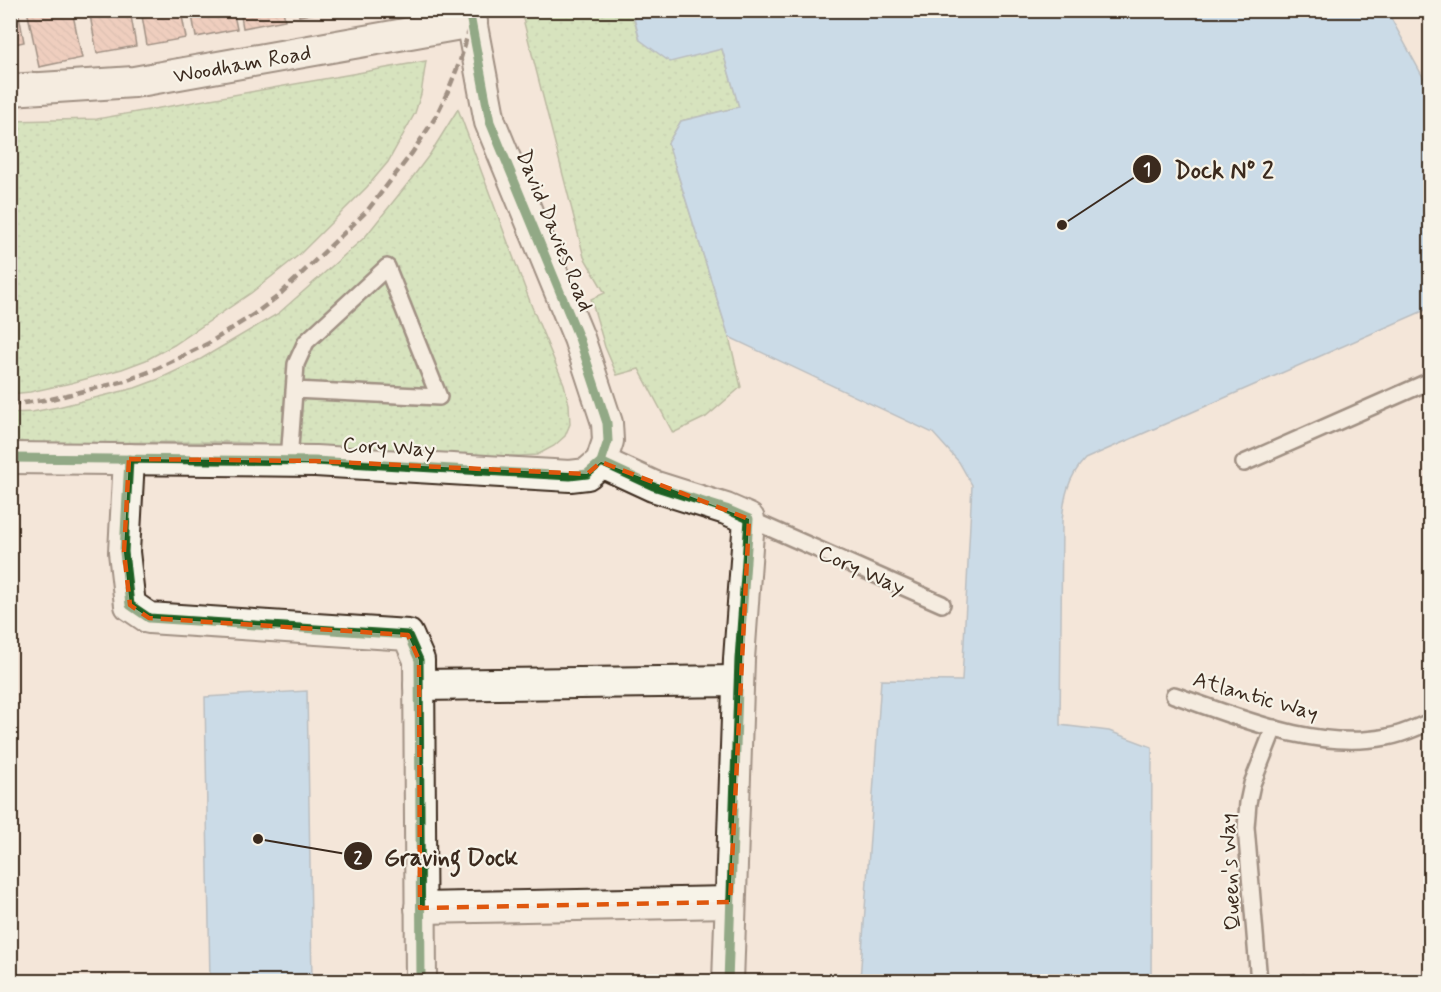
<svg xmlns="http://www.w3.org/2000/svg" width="1441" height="992" font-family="Mynerve,sans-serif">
<defs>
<pattern id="grass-dots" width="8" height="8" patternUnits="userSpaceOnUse" patternTransform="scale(1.5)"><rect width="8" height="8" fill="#b3e09e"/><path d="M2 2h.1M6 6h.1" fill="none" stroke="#9bc088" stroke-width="1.8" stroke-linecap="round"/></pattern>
<pattern id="building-back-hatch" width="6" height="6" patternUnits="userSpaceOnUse" patternTransform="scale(1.5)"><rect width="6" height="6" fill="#e8b19e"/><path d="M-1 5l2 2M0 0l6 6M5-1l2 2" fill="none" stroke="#c89888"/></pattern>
</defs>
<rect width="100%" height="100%" fill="#f4e6d9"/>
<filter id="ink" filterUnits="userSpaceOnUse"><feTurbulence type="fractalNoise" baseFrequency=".0167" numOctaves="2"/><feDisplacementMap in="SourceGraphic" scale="12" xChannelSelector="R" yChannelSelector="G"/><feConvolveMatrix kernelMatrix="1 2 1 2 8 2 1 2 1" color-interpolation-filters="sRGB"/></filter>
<g filter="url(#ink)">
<g fill="url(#grass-dots)" stroke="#77855e" stroke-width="1.5">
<path d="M521 11H632L640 40 722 49 739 107 681 121 668 143 729 337 741 387 706 417 673 433 639 369 617 375 605 347 591 299 605 293 584 257Z"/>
<path d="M426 61 421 94 415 113 388 162 367 187 300 254 251 293 174 345 146 360 122 369 71 383 30 392 11 394V121L97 119Z"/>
<path d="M458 109 532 307 564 384 569 404 570 424 565 436 554 446 537 455 520 456H466L227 442 11 443V413L32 412 58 407 135 388 159 379 201 359 279 313 365 237 409 182 430 154Z"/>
</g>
<g fill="#9acff9" stroke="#748da1" stroke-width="1.5">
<path d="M632 11H1387L1430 90V308L1085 459C1068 477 1064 497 1062 521L1060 725 1109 731 1152 747 1151 981H860L881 680 962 681 972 485 959 462 933 433 729 337 668 143 681 121 739 107 722 49 670 62 640 40Z"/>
<path d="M307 691 312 981H210L205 697Z"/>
</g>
<g fill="url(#building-back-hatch)" stroke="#3b2a1e" stroke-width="1.5">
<path d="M10 10H18L24 42 10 45Z"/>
<path d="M27 10H72L82 58 39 67Z"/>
<path d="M89 10H130L136 46 97 53Z"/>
<path d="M141 10H181L186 38 147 45Z"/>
<path d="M191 10H233L237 29 196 37Z"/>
<path d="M240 10H283L285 20 243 28Z"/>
<path d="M298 10H331L299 16Z"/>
<path d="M1303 974 1332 982H1302Z"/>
</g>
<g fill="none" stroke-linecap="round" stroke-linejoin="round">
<defs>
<g id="service">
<path d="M289 461 296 364 306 342 387 267 439 397 294 390"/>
<path d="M1244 463 1430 381"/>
<path d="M749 519 942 604"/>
<path d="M1174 695C1241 718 1315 751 1387 737 1402 735 1417 727 1430 722"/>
<path d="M1259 982 1246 827 1248 803 1252 784 1274 728"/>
</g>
<g id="minor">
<path d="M10 90 134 82 472 22"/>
<path d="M10 458 315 461 570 476 587 474 601 462 608 441 607 423 579 338 490 122 469 10"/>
<path d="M129 459 124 552 130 605 149 618 408 635 419 660 421 982"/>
<path d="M601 462 653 486 726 509 749 519 739 659 728 982"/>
<path d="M419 685 738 681"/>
<path d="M420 908 730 902"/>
</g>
</defs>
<use href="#service" stroke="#3b2a1e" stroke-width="20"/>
<use href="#minor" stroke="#3b2a1e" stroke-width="34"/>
<use href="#service" stroke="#f7f3e8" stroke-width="15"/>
<use href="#minor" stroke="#f7f3e8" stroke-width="30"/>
<path stroke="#3b2a1e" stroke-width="4.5" stroke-dasharray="9 4.5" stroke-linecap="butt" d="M10 405 51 399 125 381 154 370 209 343 253 315 277 297 367 211 412 153 435 118 448 91 460 61 475 10"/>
<defs>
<g id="cycleway">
<path d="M10 458 315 461 570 476 587 474 601 462 608 441 607 423 579 338 490 122 469 10"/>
<path d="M129 459 124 552 130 605 149 618 408 635 419 660 421 982"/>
<path d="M601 462 653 486 726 509 749 519 739 659 728 982"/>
</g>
</defs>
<use href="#cycleway" stroke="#f7f3e8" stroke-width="13"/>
<use href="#cycleway" stroke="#1b5e20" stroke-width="9"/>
</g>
</g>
<path d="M0 0H1441V992H0ZM129 459 315 461 587 474 601 462 749 519 730 902 420 908 419 660 408 635 149 618 130 605 124 552Z" fill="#f4e6d9" fill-opacity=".55" fill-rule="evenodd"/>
<path fill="none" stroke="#df570d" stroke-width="4.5" stroke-dasharray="12 8" stroke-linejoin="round" d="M129 459 315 461 587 474 601 462 749 519 730 902 420 908 419 660 408 635 149 618 130 605 124 552Z"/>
<g text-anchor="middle" stroke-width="4.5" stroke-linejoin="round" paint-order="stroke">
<g font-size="22" fill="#3b2a1e" stroke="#f7f3e8">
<text transform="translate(242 63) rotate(-10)" y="8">Woodham Road</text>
<text transform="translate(556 230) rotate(68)" y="8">David Davies Road</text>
<text transform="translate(389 446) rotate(3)" y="8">Cory Way</text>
<text transform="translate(862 569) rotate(24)" y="8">Cory Way</text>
<text transform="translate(1256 695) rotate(16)" y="8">Atlantic Way</text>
<text transform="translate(1229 872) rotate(-93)" y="8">Queen's Way</text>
</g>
</g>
<path fill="none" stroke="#3b2a1e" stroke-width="2" d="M1062 225L1147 169M258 839L358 856"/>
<g fill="#3b2a1e" stroke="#f7f3e8" stroke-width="2">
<circle cx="1062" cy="225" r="6"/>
<circle cx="258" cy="839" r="6"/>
<circle cx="1147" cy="169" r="15"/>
<circle cx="358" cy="856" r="15"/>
</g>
<g font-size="18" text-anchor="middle" font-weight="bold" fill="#fff">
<text x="1147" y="175">1</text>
<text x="358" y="863">2</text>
</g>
<g font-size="24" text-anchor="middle" font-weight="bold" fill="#3b2a1e" stroke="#f7f3e8" stroke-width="4.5" stroke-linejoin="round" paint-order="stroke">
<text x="1224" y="178">Dock Nº 2</text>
<text x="451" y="865">Graving Dock</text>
</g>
<rect width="1441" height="992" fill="none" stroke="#f7f3e8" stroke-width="36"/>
<rect x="18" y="18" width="1405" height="956" fill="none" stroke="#3b2a1e" stroke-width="2" filter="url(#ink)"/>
</svg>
